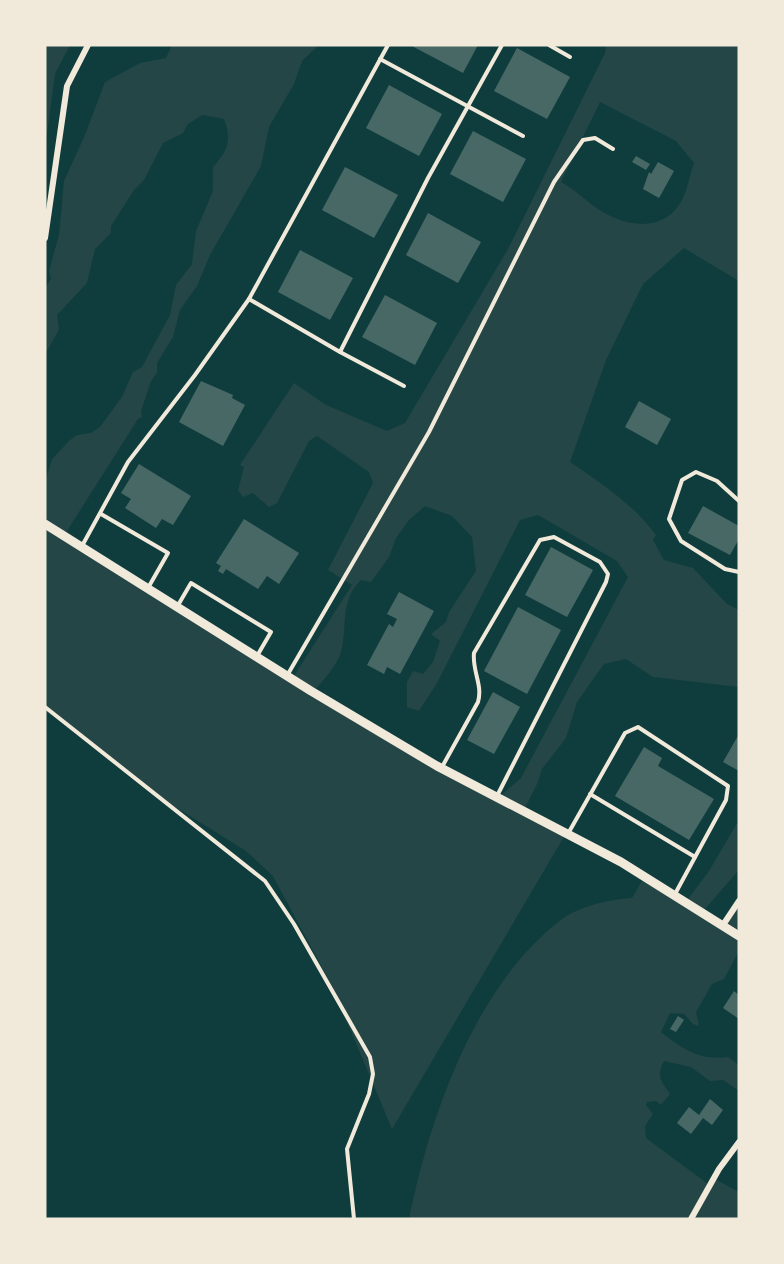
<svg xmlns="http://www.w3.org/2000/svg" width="784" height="1264" font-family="Rubik,sans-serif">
<rect width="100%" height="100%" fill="#0f3d3e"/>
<g fill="#244646" fill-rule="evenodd">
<path d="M45 45H70L55 74 45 149Z"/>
<path d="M172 45H319L302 61 294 84 269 127 261 166 210 255 197 286 180 310 173 337 157 363V373L151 381 141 411 142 417 138 419 65 534 292 679 352 585 328 570 373 483 369 472 317 436 309 441 277 503 269 507 253 493 243 497 238 490 244 467 240 465 294 383 326 405 387 431 405 423 508 249 605 53 606 45H739V281L684 248 643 284 606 360 570 462C602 484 633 504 656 535L653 540 664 560 693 568 727 604 739 610V687L653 677 626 659 604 664 577 702 566 738 542 769 538 782 524 810 565 835 392 1129 332 986 273 876 246 851 166 801 45 710V482L52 459 69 441 77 435 91 433 100 427 122 397 133 372 142 367 170 315 176 285 192 264 196 231 213 191V167C228 151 232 139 224 119L202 115 188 124 183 133 163 143 144 180 134 190 111 226V233L95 249 87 283 57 315 59 330 45 354V288L51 279 49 271 59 235 64 181 85 135 105 82 140 63 166 58ZM600 102 676 141 694 163C690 174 688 187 683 198 665 235 623 227 595 207 583 198 574 189 561 182ZM425 506 452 516 472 537 476 571 449 612 446 622 431 634 440 641 433 662 423 674 413 671 407 682V707L419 711 437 683 520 520 538 515 617 561 628 577 521 778 499 797 314 691C322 682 338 664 341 652 348 627 339 601 361 580L371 582 389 557 396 538 409 520Z"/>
<path d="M739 820V870L704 910 723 924 739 904V951L724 979 712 984 696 1012 699 1026 693 1024 684 1014 670 1013 661 1032C682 1049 700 1061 728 1057L739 1065V1091L723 1080 710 1081 691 1067 664 1061C656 1076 661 1081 670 1094L661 1105 656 1101 647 1102 646 1105 653 1114 645 1126 646 1138 708 1184 715 1179 739 1192V1219H409C430 1116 475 985 562 919 580 906 611 899 632 898L645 876 688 899 709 871Z"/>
</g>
<g fill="#486865">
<path d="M410 45H478L463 73Z"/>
<path d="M517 48 570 77 547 119 494 91Z"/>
<path d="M389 85 442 114 419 156 366 128Z"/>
<path d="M473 131 526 159 503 202 450 174Z"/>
<path d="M636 156 650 164 646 170 632 162Z"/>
<path d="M658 162 674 171 659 198 643 189 649 172 651 174Z"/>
<path d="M345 167 398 195 374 238 322 210Z"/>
<path d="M428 213 481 242 458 283 406 255Z"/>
<path d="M300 250 353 278 330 320 278 292Z"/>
<path d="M385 295 437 323 415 365 362 337Z"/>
<path d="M201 381 233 395 232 398 245 405 223 446 179 422Z"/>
<path d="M639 401 671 419 657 445 625 427Z"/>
<path d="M139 464 191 496 173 525 162 519 156 528 125 508 131 499 121 493Z"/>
<path d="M703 506 739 526V539L730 555 688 533Z"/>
<path d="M244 519 299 553 279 584 267 576 258 589 226 569 223 574 218 571 221 566 216 563Z"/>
<path d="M551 547 593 570 567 617 525 595Z"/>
<path d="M399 592 434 611 400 674 387 667 384 674 367 665 389 624 393 627 397 619 387 614Z"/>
<path d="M518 607 561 630 527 694 484 671Z"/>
<path d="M493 692 520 707 494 754 467 740Z"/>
<path d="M739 734V771L723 762Z"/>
<path d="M644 747 662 758 658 766 714 799 689 840 615 796Z"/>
<path d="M734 991 739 995V1019L723 1008Z"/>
<path d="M678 1016 684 1020 676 1032 670 1029Z"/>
<path d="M710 1099 723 1110 712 1125 703 1118 691 1134 677 1123 689 1107 699 1115Z"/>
</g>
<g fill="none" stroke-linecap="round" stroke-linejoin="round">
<g stroke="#f1e9da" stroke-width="4">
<path d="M549 45 570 57"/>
<path d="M380 59 523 136"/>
<path d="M249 299 340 352 428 178 502 45"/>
<path d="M340 352 404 386"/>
<path d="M739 501 717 481 696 472 682 480 669 519 681 541 725 569 739 572"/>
<path d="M101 514 168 553 148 588"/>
<path d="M82 546 128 462 195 375 249 299 388 45"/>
<path d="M177 607 191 583 271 632 257 656"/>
<path d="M288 674 429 432 554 182 583 140 595 138 613 149"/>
<path d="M45 707 265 881 294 924 370 1057 373 1074 369 1094 347 1149 354 1219"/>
<path d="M442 767 478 702C483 685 472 671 474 653L540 540 554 537 600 562 608 574 606 582 497 796"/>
<path d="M590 794 695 857"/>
<path d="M569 832 625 733 638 727 728 786 726 800 675 894"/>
</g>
<g stroke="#f1e9da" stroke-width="6">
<path d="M45 238 67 86 88 45"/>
<path d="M723 925 739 901"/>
<path d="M691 1219 719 1169 739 1142"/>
</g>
<path stroke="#f1e9da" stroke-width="9" d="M45 524 311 691 437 766 621 862 739 936"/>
</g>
<rect width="784" height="1264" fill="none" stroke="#f1e9da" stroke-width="93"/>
</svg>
